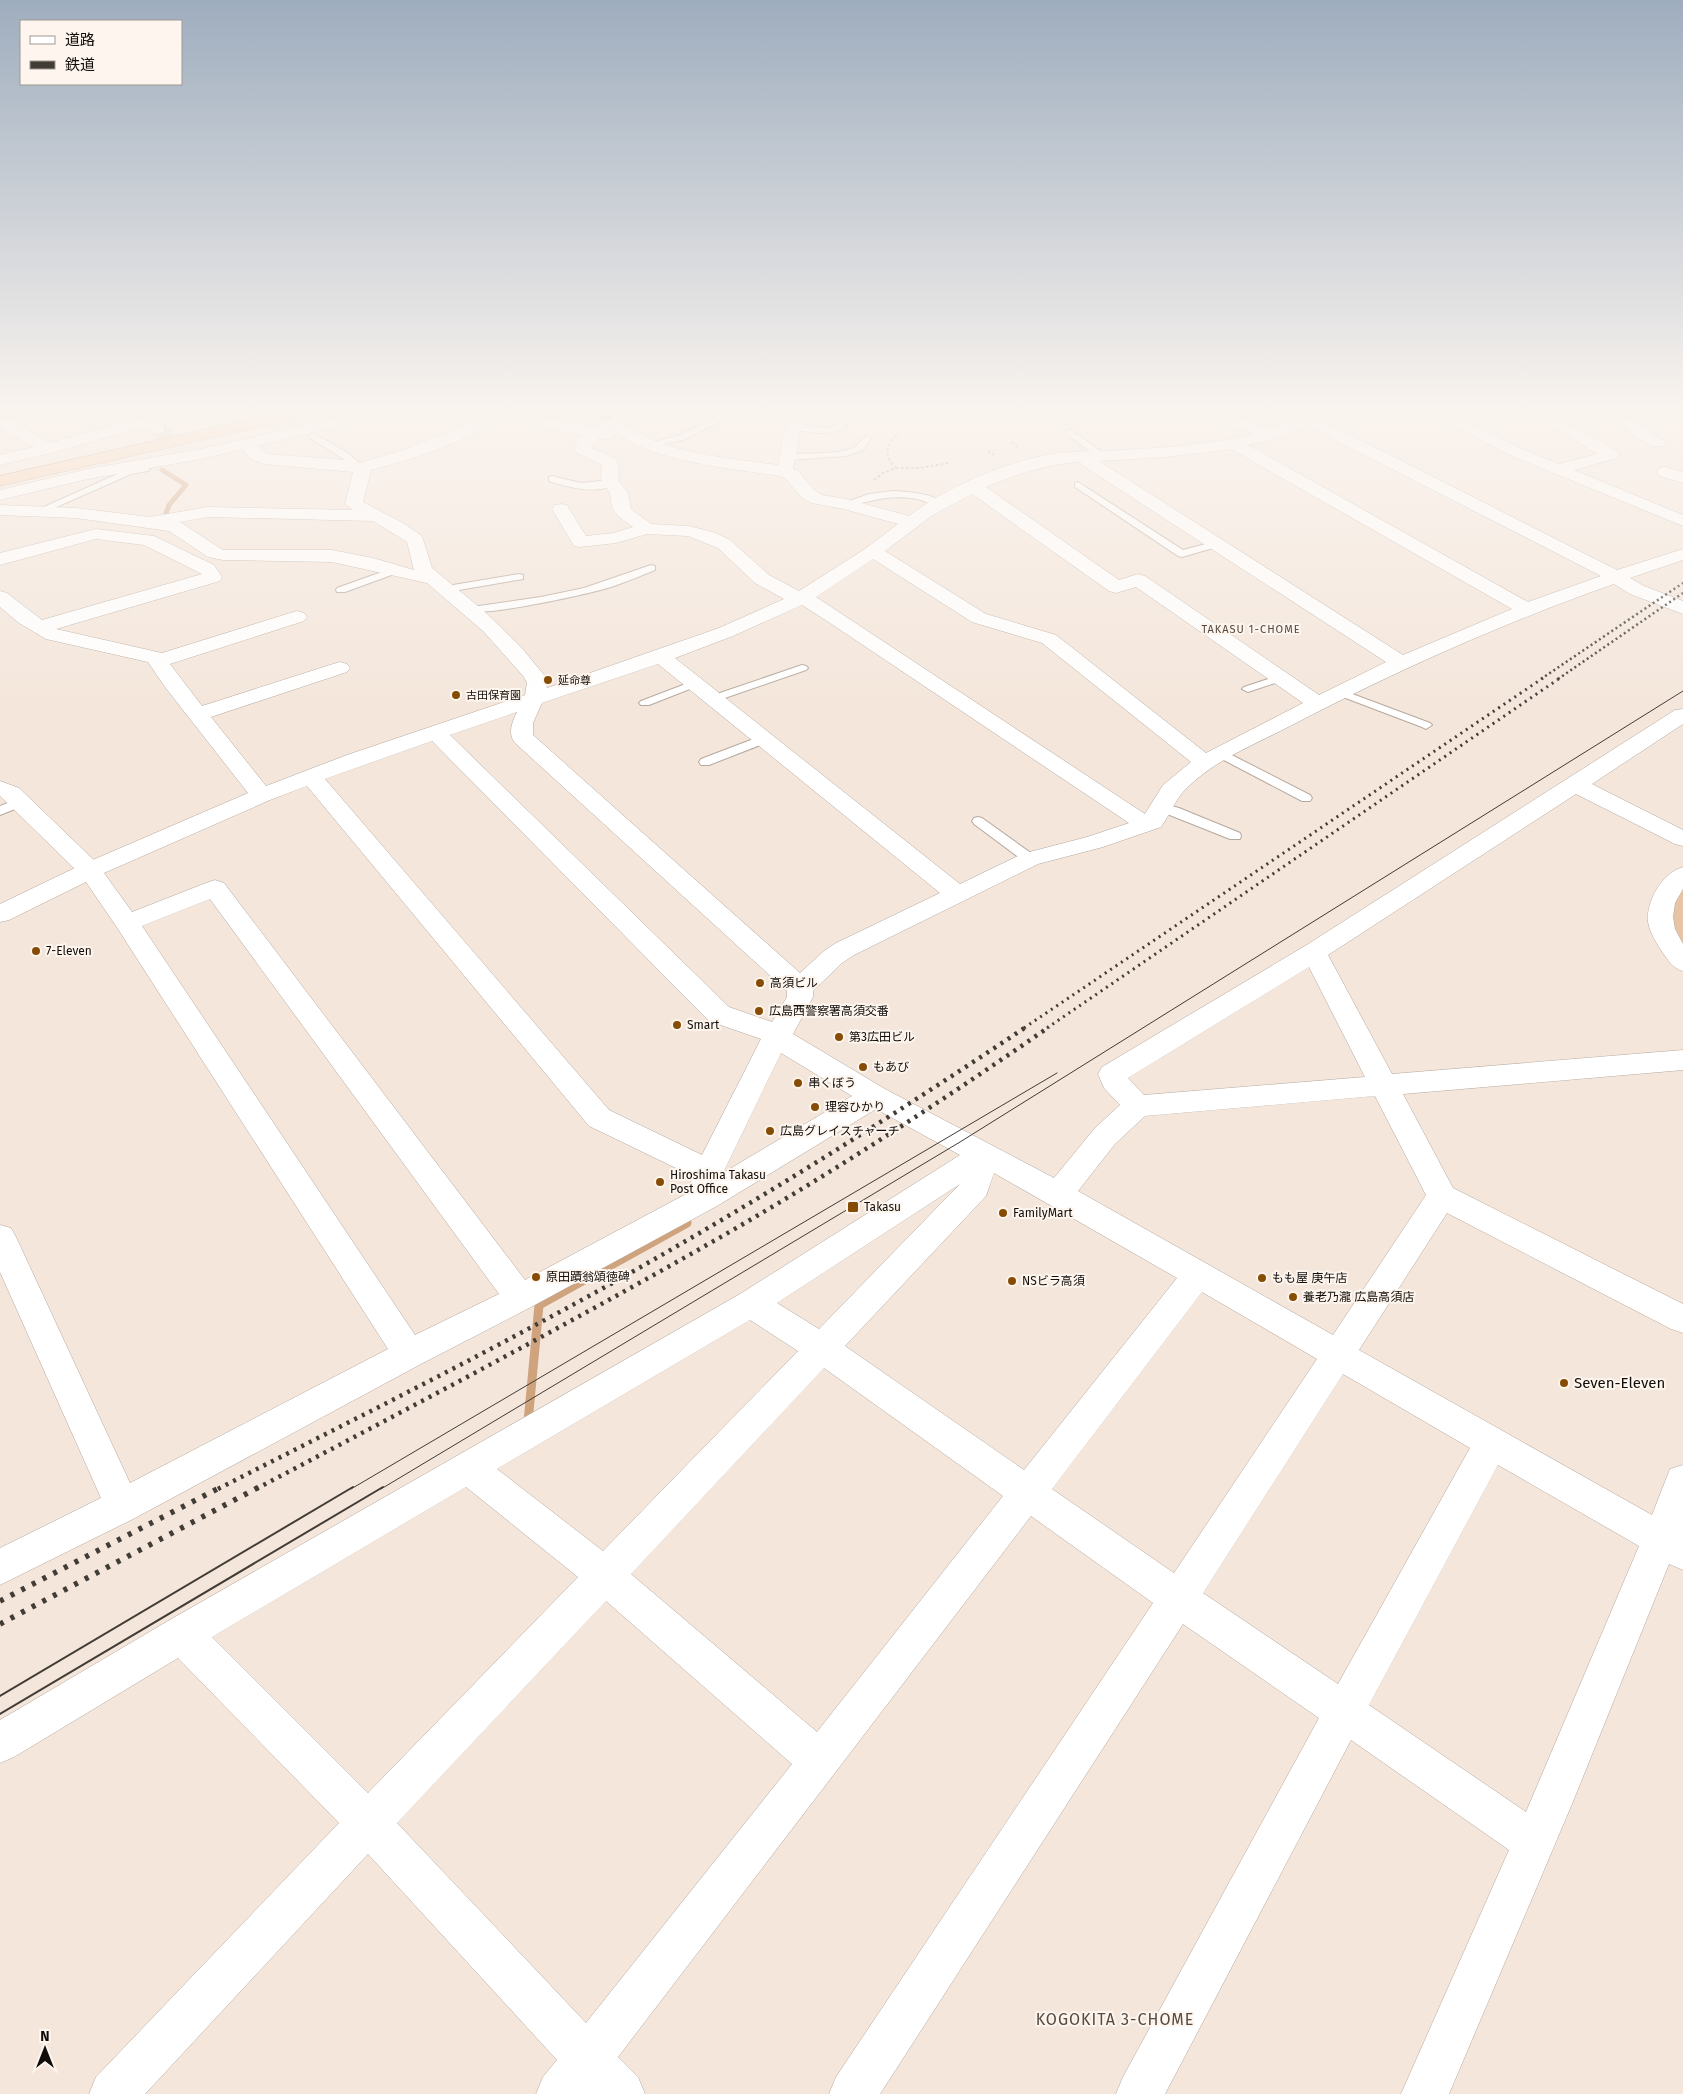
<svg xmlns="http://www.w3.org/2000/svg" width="1683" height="2094" font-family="'Fira Sans','Noto Sans JP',sans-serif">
<rect width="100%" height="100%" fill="#f4e6db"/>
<path fill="#e8c4a6" d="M1683 888V949C1680 944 1676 937 1674 931 1671 917 1674 898 1683 888Z"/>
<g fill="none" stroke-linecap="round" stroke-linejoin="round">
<g stroke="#cfa37e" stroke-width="5">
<path d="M590 413 607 416 612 421 610 424"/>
<path d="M162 470 186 485 169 505 165 516"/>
</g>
<path stroke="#cfa37e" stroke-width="9" d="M528 1422 539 1305 687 1223"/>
<path stroke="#d2c5bc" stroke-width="18" stroke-dasharray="18 9" stroke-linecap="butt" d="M157 429 174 448"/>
<defs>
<g id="service">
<path d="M726 413 733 415 686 439 651 447 647 444 680 435Z"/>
<path d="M843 422 846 423V427C830 437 813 432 795 430L791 427 795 424 830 428Z"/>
<path d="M1070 429 1103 453V457H1097L1067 434V430Z"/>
<path d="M313 433 348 453 358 462 350 467H344L342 465 347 461 310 438 309 436Z"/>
<path d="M867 436 871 439 863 450 846 456 788 460 784 457 788 454C806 453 841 455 855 447 860 444 862 438 867 436Z"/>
<path d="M145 466 150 469 148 471 131 474 43 513H37L35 511 126 470Z"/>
<path d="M552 476 581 483 611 480 616 483C599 496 567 487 549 481V477Z"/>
<path d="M1078 482 1183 550 1217 541 1222 544 1220 546 1182 557 1178 556 1075 487V483Z"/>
<path d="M893 491C910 492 932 493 945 504L940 507C932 505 925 501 917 499 892 494 870 501 846 507L841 504 869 494Z"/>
<path d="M651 565 655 566V570C640 576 626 582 611 587 592 593 477 619 467 610L472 607 541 597 584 588Z"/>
<path d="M393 568 398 571 397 573 345 592H337L336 590 337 588Z"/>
<path d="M519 574 523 575V579L447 592 442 589 447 586Z"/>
<path d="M802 665 806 666 808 668 806 670 719 700 715 701 709 698 711 696Z"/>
<path d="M1280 675 1284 676 1286 678 1284 680 1248 692 1242 689 1244 687Z"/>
<path d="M696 680 700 681 702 683 700 685 649 705H641L639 703 641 701Z"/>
<path d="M1339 689 1430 723 1432 725 1426 729 1422 727 1335 694 1333 692 1335 690Z"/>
<path d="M764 735 770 739 768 742 709 765H701L699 762 701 759Z"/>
<path d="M1222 750 1310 795 1312 798 1310 801H1302L1218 757 1216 754 1218 751Z"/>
<path d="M21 798 27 802 25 805 0 815V806Z"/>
<path d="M1161 803 1179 808 1240 833 1241 836 1240 839H1230L1157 810 1155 807Z"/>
<path d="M978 817 982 818 1035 856 1037 859 1035 862H1025L974 824 972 821 974 818Z"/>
</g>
<g id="minor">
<path d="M32 413H55L53 416 21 426 50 443 153 414 159 416 165 429 163 432C155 434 151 433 146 426L55 452 0 465V455L34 447 0 428V416L9 420Z"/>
<path d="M358 413H384L382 416 257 446 267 454 347 460 359 463 404 450 455 429 480 413H497C477 442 404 461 371 470L363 502 403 523 422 536 432 568 484 611 521 647 544 675 547 688 719 628 784 599 755 583 718 548 688 536 647 534 616 543 580 547 574 546 552 509 555 505 561 504 567 505 586 536 614 533 633 527 619 517 612 508 610 493 601 480 602 465 577 453C572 447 577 440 582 435 568 432 529 429 527 413H543L545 417 593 427 611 420 612 413H628L627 425C660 453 735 459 778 465L784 432 796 413H812L800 432 793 469 797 470 814 490 822 495 846 499 909 516C947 487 1005 462 1052 454 1070 451 1088 452 1106 451 1155 448 1206 446 1254 434 1242 430 1217 424 1211 413H1230L1270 429 1309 413H1329L1327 416 1319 419 1617 570 1683 549V560L1630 578 1644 586 1683 601V614L1630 594 1614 584C1503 623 1396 671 1292 725 1258 743 1219 758 1191 784 1176 796 1172 812 1161 827L1103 847 1038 864 854 955 842 963 813 991V997L793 1034 885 1089 1054 1178 1095 1128 1120 1105 1104 1088 1098 1074 1102 1067 1305 946 1675 710 1683 709V724L1592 784 1683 830V846L1675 844 1576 794 1328 955 1392 1074 1683 1050V1070L1403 1094 1453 1188 1683 1304V1333L1671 1329 1447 1213 1359 1350 1652 1515 1670 1469 1683 1465V1570L1669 1564 1572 1804 1449 2094H1401L1509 1850 1351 1740 1165 2094H1116L1123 2077 1319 1718 1183 1624 880 2094H829L836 2077 1153 1603 1031 1516 618 2057 638 2077 645 2094H536L543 2077 557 2060 368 1854 145 2094H89L96 2077 339 1823 178 1658 14 1757 0 1763V1720L168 1621 740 1294 960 1155 876 1109 717 1206 531 1307 421 1364 135 1518 0 1585V1548L101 1498 0 1272V1225L11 1228 16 1237 130 1483 388 1349 118 929 86 882 9 920 0 922V904L81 865 248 793 165 687 148 662 46 639 19 623 0 607V591L7 593 42 620 202 574 144 545 96 539 0 565V553L96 529 154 536 214 565 222 577 220 581 56 629 162 653 290 613 297 611 304 613 307 617 304 621 170 664 202 706 333 664 340 662 347 664 350 668 347 672 211 717 266 786 347 755 525 695 527 683 524 677 483 631 427 583 332 562 223 560 208 557 169 531 76 518 0 515V505L76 508 150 517 208 507 353 510 345 504 353 472 264 464 251 459 243 449 201 459 88 479 0 500V490L88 469 201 449ZM1306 425 1601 576 1528 602 1248 445 1276 438ZM614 430C646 461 735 469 780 476L785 478 802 498 811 503 844 509 898 524 865 549 799 591 769 575 730 540 716 533 689 526 651 524 631 509 628 493 618 480C619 471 620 466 615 458L591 448 593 443 598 438 606 440 612 438 614 435 610 431ZM1231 449 1512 609 1403 655 1099 461 1166 457ZM1080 462 1082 465 1386 662 1319 695 1145 576 1138 574 1119 580 986 487C1017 474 1047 464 1080 462ZM972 494 1109 591 1116 593 1136 587 1303 703 1206 753 1056 635 986 614 885 551 933 515ZM208 517 373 521 407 542 414 570 373 558 332 550H223L180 522ZM873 559 972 622 1042 643 1191 762 1163 785 1145 814 816 597ZM802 605 830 623 1129 823 1087 837 1022 854 960 884 675 658 733 636ZM658 664 940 893 836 943 824 951 800 973 533 735V723L542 703ZM517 712C512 722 508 732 514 742L787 991V997L772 1022 729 1007 450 735ZM432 741 709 1021 761 1039 702 1155 609 1110 325 779ZM307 786 589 1126 678 1169 692 1178 688 1193 525 1280 224 883 215 880 206 883 132 912 104 873 270 800ZM210 899 499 1294 415 1335 142 926ZM1309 967 1365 1077 1144 1095 1128 1078ZM781 1053 852 1096 723 1173ZM1375 1096 1426 1195 1333 1335 1078 1191 1115 1144 1145 1116ZM994 1173 1177 1278 1024 1470 845 1346 986 1196ZM960 1184 819 1329 777 1303ZM1202 1292 1317 1359 1174 1573 1052 1489ZM750 1320 798 1351 603 1551 497 1469ZM824 1368 1003 1496 817 1732 631 1574ZM1343 1374 1470 1448 1338 1684 1203 1593ZM1498 1465 1639 1546 1526 1812 1369 1705ZM466 1487 578 1577 368 1793 212 1637ZM606 1601 792 1764 586 2023 397 1823Z"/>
<path d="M1433 413H1452L1524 450 1559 464 1597 454 1537 416 1535 413H1553L1617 452 1619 455 1617 458 1574 470 1683 515V526L1512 456 1435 416Z"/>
<path d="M1601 413H1619L1663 440 1665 443 1663 446H1651Z"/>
<path d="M1665 467 1683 472V483L1659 476 1657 472 1659 468Z"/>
<path d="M1683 867V889L1675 903 1673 917 1675 929 1683 944V971C1672 968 1668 960 1661 950 1656 942 1650 933 1648 922 1646 901 1662 873 1683 867Z"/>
</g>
<g id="tertiary">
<path d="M144 413H183L181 416 153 424 147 422Z"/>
<path d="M0 781 19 788 99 865 102 870 99 875 90 878 81 875 0 796Z"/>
</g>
<path id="motorway" d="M279 413H306L304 416 298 418 0 486V476Z"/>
</defs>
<use href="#service" stroke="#b5a89d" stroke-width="2"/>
<use href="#minor" stroke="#b5a89d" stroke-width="1"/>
<use href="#tertiary" stroke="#b5a89d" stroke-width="1"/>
<use href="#motorway" stroke="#a8886e" stroke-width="1"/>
<g stroke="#aba097" stroke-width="2" stroke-dasharray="2.5 2.5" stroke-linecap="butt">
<path d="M1012 442 1019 448"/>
<path d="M988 451 996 456"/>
<path d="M896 468H920L948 463"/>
<path d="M874 480 883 473 896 468C882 455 887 442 901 432"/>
</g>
<use href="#service" fill="#fff" fill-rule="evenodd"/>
<use href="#minor" fill="#fff" fill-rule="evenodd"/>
<use href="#tertiary" fill="#fff" fill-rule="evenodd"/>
<use href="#motorway" fill="#f9cba4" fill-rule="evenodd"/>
<g stroke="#423c36" stroke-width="1">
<path d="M351 1489 1057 1073"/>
<path d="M381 1489 960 1142 1683 691"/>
</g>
<g stroke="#423c36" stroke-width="2">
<path d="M0 1696 353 1487"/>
<path d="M0 1714 383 1487"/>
</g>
<g stroke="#423c36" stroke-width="2.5" stroke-dasharray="2 3" stroke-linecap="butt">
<path d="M1541 679 1683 583"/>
<path d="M1558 679 1683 593"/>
</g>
<g stroke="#423c36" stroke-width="3" stroke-dasharray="2 4.5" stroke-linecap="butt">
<path d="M1024 1028 1543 678"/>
<path d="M1047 1028 1560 678"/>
</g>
<g stroke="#423c36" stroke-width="4.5" stroke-dasharray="3 5.5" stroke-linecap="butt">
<path d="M218 1489C321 1436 424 1385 526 1330 698 1239 864 1135 1026 1027"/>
<path d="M256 1489C411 1407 567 1325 719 1238 832 1173 942 1101 1049 1027"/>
</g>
<g stroke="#423c36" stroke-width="5.5" stroke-dasharray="4 8" stroke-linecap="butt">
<path d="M0 1601 221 1487"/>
<path d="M0 1624 259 1487"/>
</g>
</g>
<linearGradient id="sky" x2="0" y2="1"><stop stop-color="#9eadbe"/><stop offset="0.58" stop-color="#faf4ef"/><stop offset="1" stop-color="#faf4ef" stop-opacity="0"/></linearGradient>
<rect width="1683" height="706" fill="url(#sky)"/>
<g fill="#874c04" stroke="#fdf5ee" stroke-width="2">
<circle cx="548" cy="680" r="5"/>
<circle cx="456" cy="695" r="5"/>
<circle cx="36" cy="951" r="5"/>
<circle cx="760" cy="983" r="5"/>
<circle cx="759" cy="1011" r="5"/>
<circle cx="677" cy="1025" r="5"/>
<circle cx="839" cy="1037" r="5"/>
<circle cx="863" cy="1067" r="5"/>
<circle cx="798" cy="1083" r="5"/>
<circle cx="815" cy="1107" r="5"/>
<circle cx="770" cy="1131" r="5"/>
<circle cx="660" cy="1182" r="5"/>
<rect x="847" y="1201" width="12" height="12" rx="2.5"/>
<circle cx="1003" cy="1213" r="5"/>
<circle cx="536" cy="1277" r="5"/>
<circle cx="1262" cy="1278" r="5"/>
<circle cx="1012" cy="1281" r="5"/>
<circle cx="1293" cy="1297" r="5"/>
<circle cx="1564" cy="1383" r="5"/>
</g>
<g text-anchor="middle" stroke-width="4" stroke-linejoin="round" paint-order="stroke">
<g font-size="11" letter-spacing="1" fill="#564a41" stroke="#fdf5ee">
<text x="1251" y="633">TAKASU 1-CHOME</text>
</g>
<g font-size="11" fill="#110d09" stroke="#fdf5ee" text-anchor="start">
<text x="558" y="684">延命尊</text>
<text x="466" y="699">古田保育園</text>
</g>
<g font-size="12" fill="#110d09" stroke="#fdf5ee" text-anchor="start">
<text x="46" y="955">7-Eleven</text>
<text x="770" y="987">高須ビル</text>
<text x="769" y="1015">広島西警察署高須交番</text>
<text x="687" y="1029">Smart</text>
<text x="849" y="1041">第3広田ビル</text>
<text x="873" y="1071">もあび</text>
<text x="808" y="1087">串くぼう</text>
<text x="825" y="1111">理容ひかり</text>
<text x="780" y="1135">広島グレイスチャーチ</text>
<text x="670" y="1179">Hiroshima Takasu<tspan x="670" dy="14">Post Office</tspan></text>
<text x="864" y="1211">Takasu</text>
<text x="1013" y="1217">FamilyMart</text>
<text x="546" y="1281">原田蹟翁頌徳碑</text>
<text x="1272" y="1282">もも屋 庚午店</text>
<text x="1022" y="1285">NSビラ高須</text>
<text x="1303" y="1301">養老乃瀧 広島高須店</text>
</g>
<g font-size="15" fill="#110d09" stroke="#fdf5ee" text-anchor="start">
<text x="1574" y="1388">Seven-Eleven</text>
</g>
<g font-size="16" letter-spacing="1" fill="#564a41" stroke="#fdf5ee">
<text x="1115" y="2025">KOGOKITA 3-CHOME</text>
</g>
</g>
<rect x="20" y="20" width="162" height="65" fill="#fdf5ee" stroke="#9f9892"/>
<rect x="30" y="36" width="25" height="8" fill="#ffffff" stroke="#9f9892"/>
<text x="65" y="45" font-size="15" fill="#110d09">道路</text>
<rect x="30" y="61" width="25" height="8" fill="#423c36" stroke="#9f9892"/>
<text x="65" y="70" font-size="15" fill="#110d09">鉄道</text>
<g transform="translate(45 2049)" stroke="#fdf5ee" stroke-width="4" paint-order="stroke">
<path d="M0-4L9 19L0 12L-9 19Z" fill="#110d09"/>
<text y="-8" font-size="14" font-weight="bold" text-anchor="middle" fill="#110d09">N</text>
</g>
</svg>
